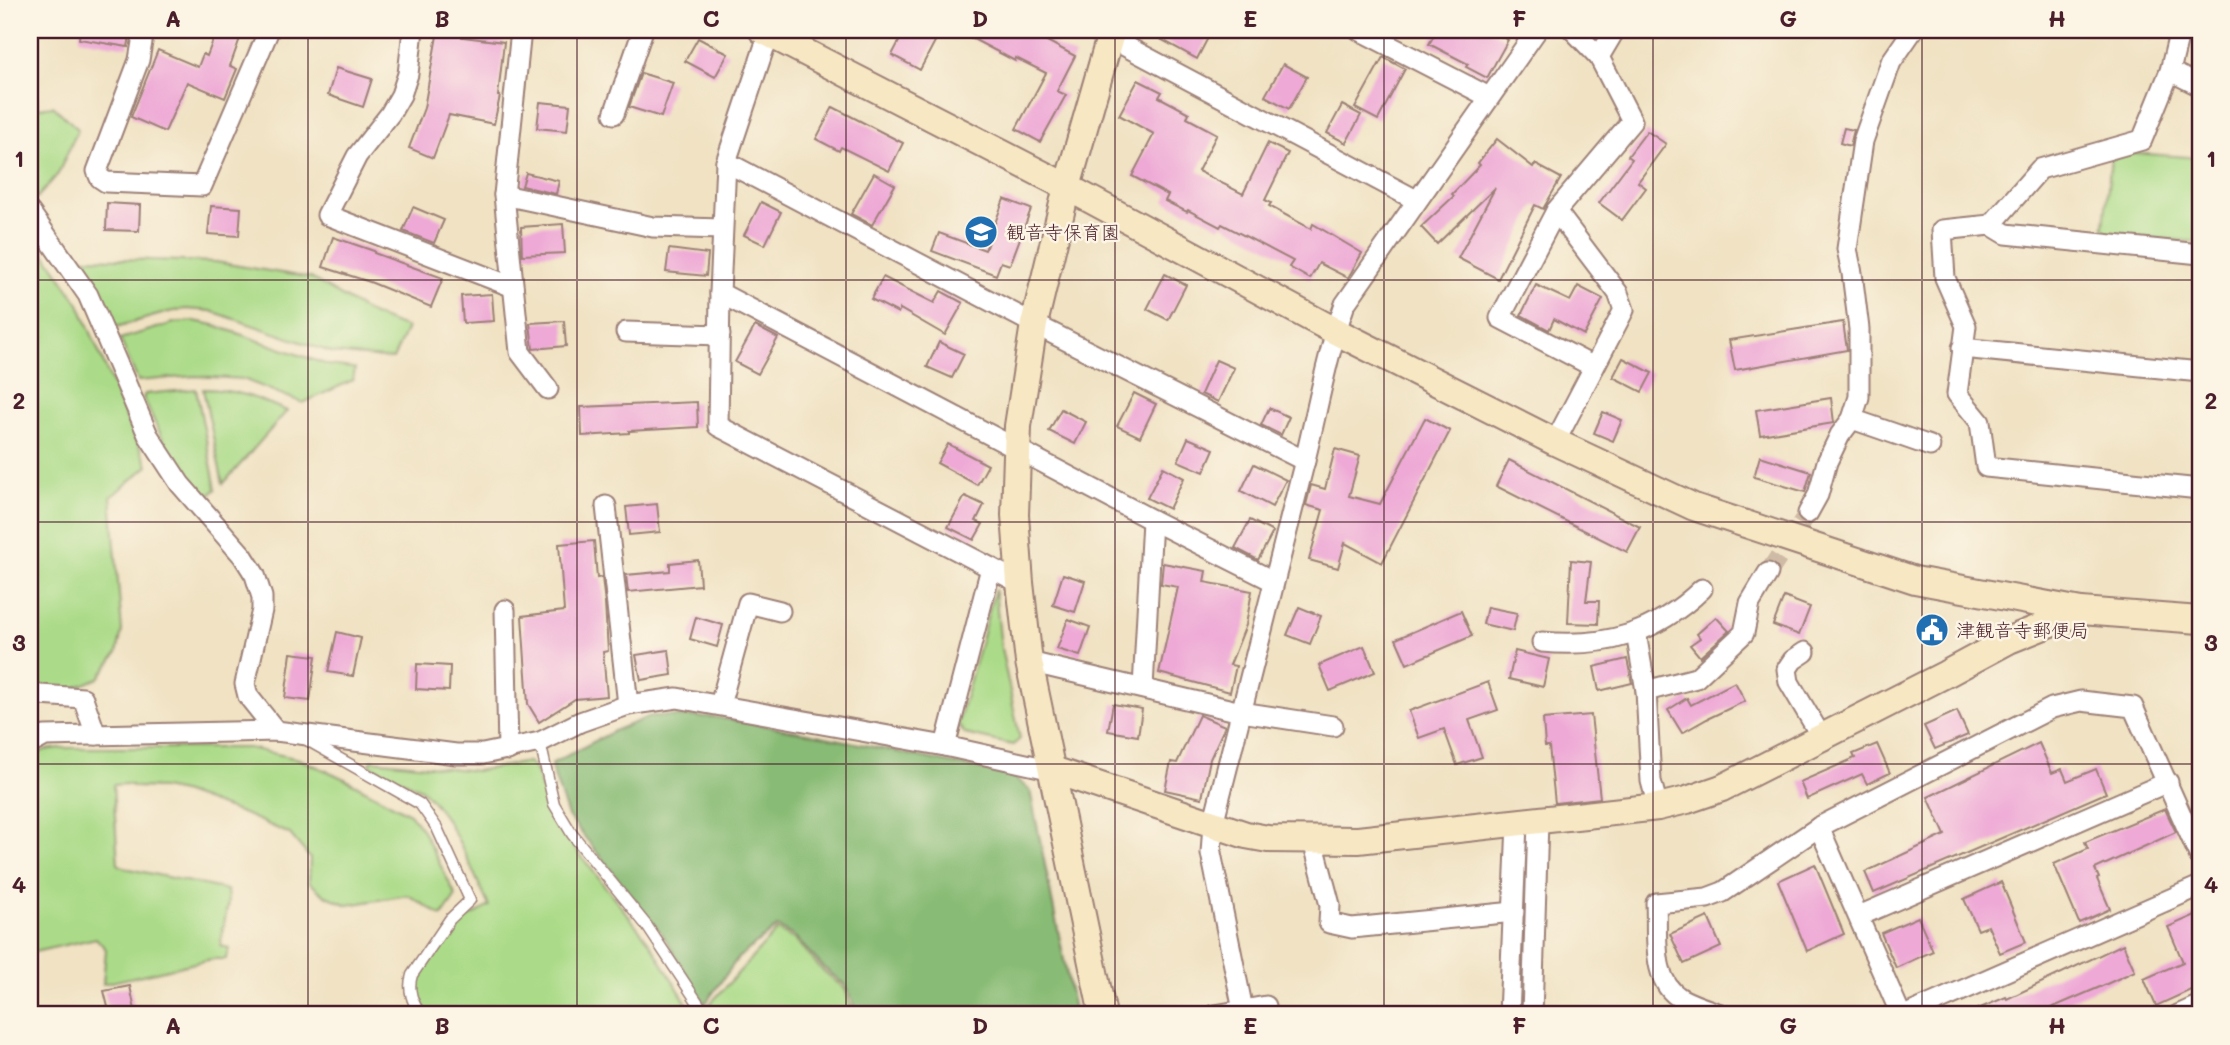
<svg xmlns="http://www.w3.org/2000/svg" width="2230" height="1045" font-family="Mali,'Klee One',sans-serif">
<rect width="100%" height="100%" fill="#fcf5e5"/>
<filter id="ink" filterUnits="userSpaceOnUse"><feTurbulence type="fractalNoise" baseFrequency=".0143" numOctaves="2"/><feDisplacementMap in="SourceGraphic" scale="14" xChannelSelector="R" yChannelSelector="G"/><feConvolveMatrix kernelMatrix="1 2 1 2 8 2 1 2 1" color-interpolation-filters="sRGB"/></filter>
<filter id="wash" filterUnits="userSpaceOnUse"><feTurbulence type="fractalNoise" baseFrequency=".00686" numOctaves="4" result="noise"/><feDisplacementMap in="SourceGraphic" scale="28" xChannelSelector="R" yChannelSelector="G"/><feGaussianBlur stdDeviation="1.57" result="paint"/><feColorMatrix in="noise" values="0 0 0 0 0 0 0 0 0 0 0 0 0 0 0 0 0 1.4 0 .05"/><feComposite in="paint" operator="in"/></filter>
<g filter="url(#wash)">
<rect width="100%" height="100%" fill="#f0e2c3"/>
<g fill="#abdb88" stroke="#7a7d5a" stroke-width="2">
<path d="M30 62 38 108 53 106 78 129 58 174 37 198 30 189Z"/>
<path d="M2134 153 2200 158V242L2103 235 2111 159Z"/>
<path d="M30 232 79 304 125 415 148 466 111 497 122 631 117 653 99 678 67 691 30 683Z"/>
<path d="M86 258 216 262 311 278 373 315 407 328 393 359 333 353 211 311 186 309 169 312 116 327 83 265Z"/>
<path d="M194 321 214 325 328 365 352 368 355 369 353 380 303 403 243 379 195 376 138 381 120 339 174 323Z"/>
<path d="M196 389 216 489 206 498 173 460 143 398 145 394Z"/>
<path d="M203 389C239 390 254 397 287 411L223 484Z"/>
<path d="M995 589 1001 648 1020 739 1013 745 965 734 958 724Z"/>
<path d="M61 748H249L299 759 341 777 410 814 422 829 456 896 442 916 408 895 348 905 324 895 309 882 310 858 290 834 244 814 182 792 162 788 135 787 128 784 113 785 118 864 125 868 227 890 228 902 220 946 229 948 226 959H212L103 984 106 949 96 938 30 953V757L45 750Z"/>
<path d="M372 760 476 771 528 762 535 769 551 818 650 943 694 1015H429L418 997 417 983 421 973 455 925 489 906C470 867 454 819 421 789L370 765Z"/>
<path d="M777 930 795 940 820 968 845 989 850 1003 852 1015H700Z"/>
</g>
<path fill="#88bb74" stroke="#696d50" stroke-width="2" d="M651 716 714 717 807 733 1012 776 1030 790 1075 1015H855L853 1001 846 986 823 967 795 937 777 927 738 958 705 1004 663 935 568 816 551 767 553 763 616 730Z"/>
<g id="blocks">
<g fill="#eea9d6">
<path d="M80 30H131L128 47 79 39Z"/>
<path d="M217 30H243L230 66 237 69 225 98 187 82 165 132 131 117 158 50 198 67 203 54 207 56Z"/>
<path d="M438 30H463L462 37 504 42 498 96H500L494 124 449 115 433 158 409 148 424 108Z"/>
<path d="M905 30H941L920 70 892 55Z"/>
<path d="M956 30H1053L1047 41 1075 56 1057 91 1066 95 1040 142 1016 129 1046 73 1016 58 1015 61Z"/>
<path d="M1144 30H1212L1197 59Z"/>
<path d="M1437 30H1489L1508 40 1487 78 1466 67 1468 64 1429 44Z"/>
<path d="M698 38 728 54 715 77 685 61Z"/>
<path d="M1383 57 1405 69 1378 120 1355 108Z"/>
<path d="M1283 64 1307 77 1289 109 1265 96Z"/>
<path d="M336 68 372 79 363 107 328 95Z"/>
<path d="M641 73 673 83 661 117 629 107Z"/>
<path d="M1138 80 1162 92 1159 97 1189 113 1187 118 1217 134 1198 171 1243 194 1268 143 1288 153 1265 200 1271 203 1269 206 1311 229 1313 224 1362 253 1348 278 1319 263 1310 279 1289 267 1293 261 1222 224 1220 227 1188 210 1187 212 1165 201 1168 195 1132 176 1154 134 1119 115Z"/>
<path d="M540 102 570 105 567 131 537 128Z"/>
<path d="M1342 105 1361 115 1346 143 1327 133Z"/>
<path d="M833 107 903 143 889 171 841 147 839 151 816 139Z"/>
<path d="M1844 128 1854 130 1850 146 1840 143Z"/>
<path d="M1647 131 1666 144 1638 182 1646 188 1622 220 1599 203 1632 159 1628 156Z"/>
<path d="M1497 139 1533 167 1535 164 1561 178 1543 209 1535 205 1498 279 1458 258 1495 188 1437 244 1421 227 1454 196 1452 194 1480 165 1478 163Z"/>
<path d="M526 173 559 181 556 194 522 186Z"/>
<path d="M874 173 895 185 872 225 851 214Z"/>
<path d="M1004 199 1031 209 1010 265 1001 262 996 275 932 251 939 233 985 250Z"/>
<path d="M761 202 781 212 765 245 744 235Z"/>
<path d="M107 203 140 205 139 231 106 230Z"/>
<path d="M211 206 241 208 239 236 208 234Z"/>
<path d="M413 207 444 220 434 243 403 231Z"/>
<path d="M563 224 565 253 522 255 521 227Z"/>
<path d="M333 237 374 251V253L443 278 431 307 370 282 323 267Z"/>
<path d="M669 249 708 254 706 276 666 272Z"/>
<path d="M1165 274 1186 285 1168 320 1147 309Z"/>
<path d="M883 277 934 303 941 291 963 303 945 335 900 309 898 313 871 299Z"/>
<path d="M1536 285 1570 301 1578 286 1603 299 1584 335 1554 319 1549 330 1521 315Z"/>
<path d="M492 294 494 321 463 323 461 296Z"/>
<path d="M564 321 566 346 533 349 530 323Z"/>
<path d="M1843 322 1847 350 1735 370 1729 340Z"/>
<path d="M755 326 778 338 758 374 735 362Z"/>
<path d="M939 342 964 354 952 378 927 367Z"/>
<path d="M1623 358 1652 373 1642 392 1613 377Z"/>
<path d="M1216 360 1234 368 1218 402 1201 394Z"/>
<path d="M1134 393 1156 404 1140 437 1117 426Z"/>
<path d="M1831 398 1834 423 1760 435 1756 410Z"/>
<path d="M697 402 698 427 629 431V433L582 436 581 407Z"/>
<path d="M1269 408 1289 417 1281 435 1261 425Z"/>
<path d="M1061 409 1086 422 1075 444 1049 431Z"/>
<path d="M1603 412 1622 420 1613 441 1594 433Z"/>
<path d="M1425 418 1450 431 1382 563 1345 543 1338 568 1309 560 1323 510 1306 505 1311 485 1325 489 1335 449 1360 456 1349 496 1380 504Z"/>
<path d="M1188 438 1214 449 1204 472 1178 461Z"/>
<path d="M948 444 988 465 977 485 937 463Z"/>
<path d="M1760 456 1811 472 1805 492 1754 477Z"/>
<path d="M1509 460 1640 527 1627 552 1496 486Z"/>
<path d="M1254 464 1286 480 1272 507 1241 491Z"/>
<path d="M1163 467 1184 478 1169 509 1147 498Z"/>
<path d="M965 496 984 505 976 521 983 524 974 540 948 527Z"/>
<path d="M657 504 660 532 629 535 626 507Z"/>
<path d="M1250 520 1273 532 1258 560 1235 548Z"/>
<path d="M594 541 597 578 602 577 605 604 608 651 603 652 607 696 575 699 539 722 528 704 522 616 564 611 559 544Z"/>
<path d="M698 560 700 585 628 592 626 575 670 571V563Z"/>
<path d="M1571 560 1591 562 1586 601H1599L1598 624 1568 623Z"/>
<path d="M1163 563 1206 571 1204 582 1252 591 1246 625 1230 665 1236 666 1230 692 1159 673 1178 587 1161 584Z"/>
<path d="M1063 574 1085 581 1075 612 1053 605Z"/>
<path d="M1784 597 1810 607 1799 635 1773 625Z"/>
<path d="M1299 607 1321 616 1310 644 1287 635Z"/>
<path d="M1487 607 1517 613 1513 631 1483 624Z"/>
<path d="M1461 611 1472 636 1407 664 1396 639Z"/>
<path d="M696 617 723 625 717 647 690 639Z"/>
<path d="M1716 617 1729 631 1700 657 1690 645 1700 638 1697 634Z"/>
<path d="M1068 619 1090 627 1080 656 1057 649Z"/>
<path d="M337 632 361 638 353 676 328 672Z"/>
<path d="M1364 646 1375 672 1330 691 1319 665Z"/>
<path d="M669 650 672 675 641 680 636 655Z"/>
<path d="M1515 651 1549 659 1543 687 1509 679Z"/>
<path d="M291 653 316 656 310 701 285 698Z"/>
<path d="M1627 659 1632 683 1599 691 1594 667Z"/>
<path d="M417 664 450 666 449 691 416 689Z"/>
<path d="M1488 682 1498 710 1469 720 1482 757 1457 765 1444 729 1419 738 1409 711Z"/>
<path d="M1735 682 1745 701 1707 719 1682 733 1668 710 1687 698 1691 705Z"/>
<path d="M1113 704 1142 709 1138 736 1108 731Z"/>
<path d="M1957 711 1968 735 1935 749 1924 726Z"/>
<path d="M1199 715 1225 726 1210 759 1202 798 1165 790 1171 762 1177 763Z"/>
<path d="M1591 715 1600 798 1555 803 1549 746H1545L1543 719Z"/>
<path d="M2039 743 2052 773 2062 769 2067 781 2096 769 2106 793 1874 893 1865 872 1945 835 1928 797Z"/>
<path d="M1877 744 1890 773 1867 784 1862 774 1807 799 1800 782 1855 758 1853 754Z"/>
<path d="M2165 809 2176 832 2095 869 2099 878 2097 879 2110 909 2079 923 2054 864 2088 849 2085 842Z"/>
<path d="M1815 864 1844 934 1807 951 1778 881Z"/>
<path d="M2001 882 2026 942 2000 953 1988 926 1978 930 1964 899Z"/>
<path d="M2200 913V993H2197L2195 988 2156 1006 2144 979 2183 962 2168 927Z"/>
<path d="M1708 917 1721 947 1684 964 1670 934Z"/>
<path d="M1918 917 1933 951 1896 968 1881 933Z"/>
<path d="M2123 944 2135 971 2100 987 2035 1015H1964L2006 997 2007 999Z"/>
<path d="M130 986 136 1015H110L104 991Z"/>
</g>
</g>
</g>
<g filter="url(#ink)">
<use href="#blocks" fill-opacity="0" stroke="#9d8077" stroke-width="2"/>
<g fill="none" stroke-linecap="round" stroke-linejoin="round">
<path stroke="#cfbba5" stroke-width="19" stroke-dasharray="19 10" stroke-linecap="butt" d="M1768 573 1808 513"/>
<defs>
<g id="lane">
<path d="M305 739 420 804 437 828 470 900 450 919 412 975C407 990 413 1002 420 1015"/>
<path d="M540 742 554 804 572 834 647 926 706 1015"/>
</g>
<g id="street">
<path d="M144 30 139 60 97 171 100 178 106 182 202 186 269 30"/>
<path d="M413 30 408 74 401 95 390 114 357 156 327 215 513 287"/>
<path d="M521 30 504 195 520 352 548 389"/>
<path d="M770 30 726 162 720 293 1152 520 1273 581"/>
<path d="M1095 30 1416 200"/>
<path d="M1359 30 1489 97"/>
<path d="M1573 30 1599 57 1632 121 1556 211 1500 318 1594 367"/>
<path d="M1599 57 1615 30"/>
<path d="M2170 71 2180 30"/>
<path d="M614 114 643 30"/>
<path d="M726 162 1034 324 1305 461"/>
<path d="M504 195 653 227 722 229"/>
<path d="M30 212 88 295 148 435 180 484 243 556 255 575 262 597V610L245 684 248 696 276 731"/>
<path d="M1991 225 2040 169 2142 140 2170 71 2200 86"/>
<path d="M2200 254 2006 234 1991 225 1942 230 1945 278 1966 326 1957 394 1980 422 1986 467 2200 489"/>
<path d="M720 293 718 426 1020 583"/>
<path d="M626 332 720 335"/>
<path d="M1962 348 2200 372"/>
<path d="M1852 419 1930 446"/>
<path d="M1555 442 1624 310 1618 293 1556 211"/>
<path d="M606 506 628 705"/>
<path d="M1808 513 1818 495 1827 462 1840 435 1852 419 1859 397V329L1852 273 1847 249 1863 141 1891 62 1913 30"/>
<path d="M505 610 508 750"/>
<path d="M1636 633 1646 691 1651 781 1658 807"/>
<path d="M1542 642C1606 648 1655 634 1702 589"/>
<path d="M1805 652 1793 660 1787 669 1789 682 1822 738"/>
<path d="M1029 662 1241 712 1333 726"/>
<path d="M1143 688 1152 520"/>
<path d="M1646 691 1696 678 1744 633 1750 603 1768 573"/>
<path d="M30 692 40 695 83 698 96 735"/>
<path d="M720 705 748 603 780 611"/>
<path d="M30 744 45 736 276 731 456 754H483L540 742 580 722 628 705 677 698 945 746 1053 770"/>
<path d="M945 746 991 568"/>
<path d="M1819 827 1901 1015"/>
<path d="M1313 841 1330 905 1329 923 1352 928 1514 912"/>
<path d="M1859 916 2168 782"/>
<path d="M1243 1010 1211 853 1213 824C1243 705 1273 587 1303 468 1317 413 1326 357 1345 304L1537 30"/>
<path d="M1215 1015 1266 1006"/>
<path d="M1509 1015 1517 823"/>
<path d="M1532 1015 1538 821"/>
<path d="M1723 1015C1710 1010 1695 1006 1682 999 1650 982 1658 934 1656 903L1707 898 1723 892 1819 827 2052 708 2081 701 2133 707 2200 857"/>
<path d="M1906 1015 2200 886"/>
<path d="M2178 1015 2200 1005"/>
</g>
<g id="secondary">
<path d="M762 30 1067 187 1335 331 1555 442 1694 507 1915 580 2081 611 2200 620"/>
<path d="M1053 770 1246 835 1268 839 1358 840 1658 807 1687 800 1722 788 1946 674 2009 640 2081 611"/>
<path d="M1103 1015 1029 662 1020 583 1015 515 1018 426 1034 324 1067 187 1112 30"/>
</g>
</defs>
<use href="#lane" stroke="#9d8077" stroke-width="13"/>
<use href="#street" stroke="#9d8077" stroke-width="23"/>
<use href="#secondary" stroke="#9d8077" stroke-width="30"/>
<use href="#lane" stroke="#fff" stroke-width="10"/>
<use href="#street" stroke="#fff" stroke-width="19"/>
<use href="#secondary" stroke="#f7e8c3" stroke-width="26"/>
</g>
</g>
<path fill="none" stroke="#4a1f2b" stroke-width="2" stroke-opacity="0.55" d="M308 30V1015M577 30V1015M846 30V1015M1115 30V1015M1384 30V1015M1653 30V1015M1922 30V1015M30 280H2200M30 522H2200M30 764H2200"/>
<defs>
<symbol id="school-disc" viewBox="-11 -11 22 22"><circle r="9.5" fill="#1f6fb2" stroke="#fcf5e5"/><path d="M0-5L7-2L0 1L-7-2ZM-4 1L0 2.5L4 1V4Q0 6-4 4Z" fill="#fff"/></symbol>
<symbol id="civic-disc" viewBox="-11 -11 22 22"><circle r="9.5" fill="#1f6fb2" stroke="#fcf5e5"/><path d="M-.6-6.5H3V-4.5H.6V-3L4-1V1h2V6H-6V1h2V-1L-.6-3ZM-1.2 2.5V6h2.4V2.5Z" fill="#fff"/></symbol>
</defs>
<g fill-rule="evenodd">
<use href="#school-disc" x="962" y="213" width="38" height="38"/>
<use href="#civic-disc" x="1913" y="611" width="38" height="38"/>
</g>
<g text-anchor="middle" stroke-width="5" stroke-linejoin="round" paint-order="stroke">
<g font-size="19" fill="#4a1f2b" stroke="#fcf5e5" text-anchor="start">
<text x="1006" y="239">観音寺保育園</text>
<text x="1956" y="637">津観音寺郵便局</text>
</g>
</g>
<rect width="2230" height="1045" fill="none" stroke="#fcf5e5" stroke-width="77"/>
<rect x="38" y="38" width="2154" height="968" fill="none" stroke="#4a1f2b" stroke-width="2.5"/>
<g font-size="23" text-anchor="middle" font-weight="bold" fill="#4a1f2b">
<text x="173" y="27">A</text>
<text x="442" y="27">B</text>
<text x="711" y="27">C</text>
<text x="980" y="27">D</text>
<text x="1250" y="27">E</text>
<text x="1519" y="27">F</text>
<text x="1788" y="27">G</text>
<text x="2057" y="27">H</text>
<text x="19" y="167">1</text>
<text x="2211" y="167">1</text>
<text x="19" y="409">2</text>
<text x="2211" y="409">2</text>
<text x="19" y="651">3</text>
<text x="2211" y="651">3</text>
<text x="19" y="893">4</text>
<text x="2211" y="893">4</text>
<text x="173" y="1034">A</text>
<text x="442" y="1034">B</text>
<text x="711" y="1034">C</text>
<text x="980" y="1034">D</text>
<text x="1250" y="1034">E</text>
<text x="1519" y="1034">F</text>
<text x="1788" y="1034">G</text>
<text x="2057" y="1034">H</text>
</g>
</svg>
